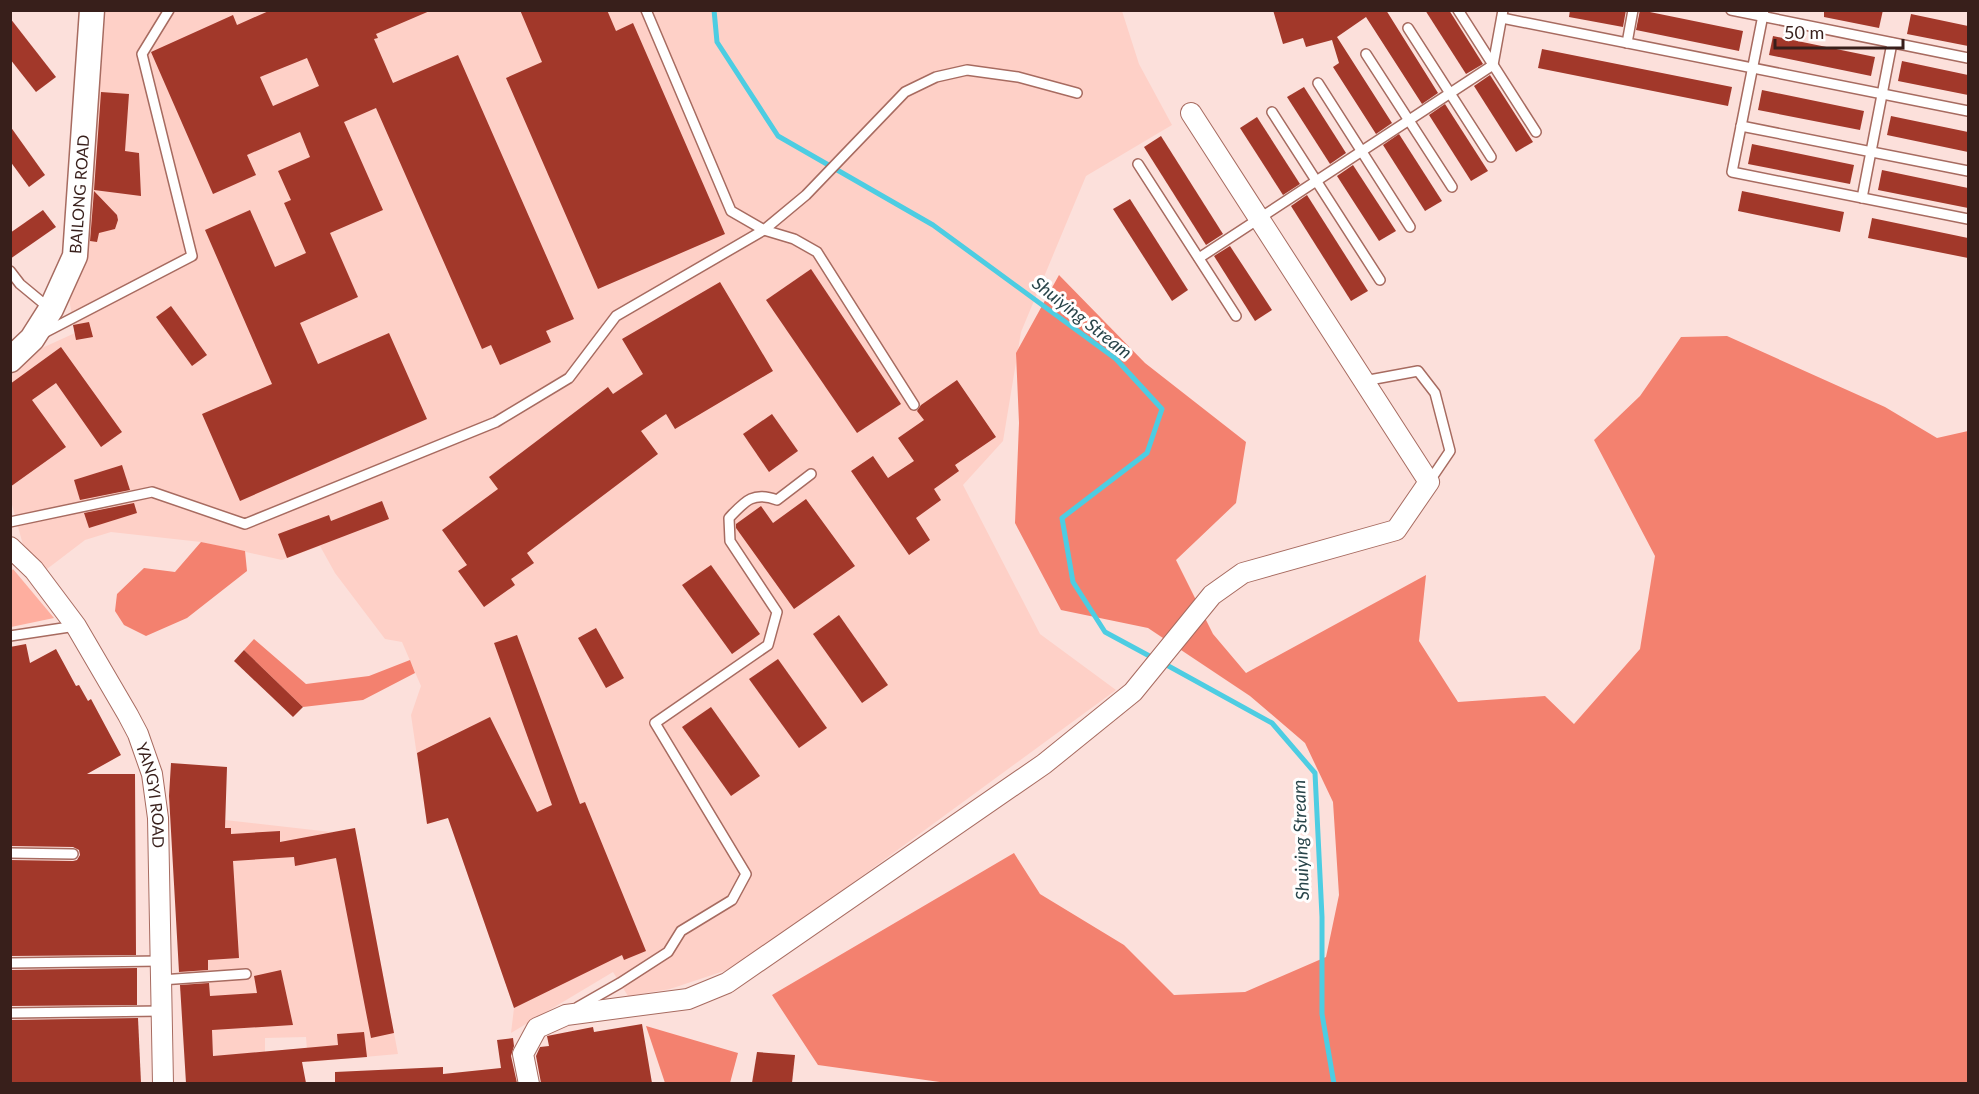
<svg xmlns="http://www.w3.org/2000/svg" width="1979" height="1094" font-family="Lato,sans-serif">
<rect width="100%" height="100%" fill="#fce0db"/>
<g fill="#fed0c7">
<path d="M106 11H1122L1139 64 1172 125 1086 176 1021 332 1003 441 963 485 1040 634 1116 690 739 966 670 989 628 996 613 972 511 1033 514 1008 448 818 427 824 411 715 421 686 402 642 385 639 335 573 320 546 282 560 201 542 111 532 85 540 47 569 23 545 11 501V375L42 348 75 333 67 287 81 239 99 92Z"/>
<path d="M225 820 331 832 355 828 398 1054 308 1062 306 1037 265 1038V1052L213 1056 209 990 180 991 179 967 200 830Z"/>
</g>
<path fill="#feae9f" d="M13 569 54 618 11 627V572Z"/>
<g fill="#f3816f">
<path d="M1059 275 1145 363 1246 442 1236 503 1176 560 1213 634 1246 673 1426 575 1419 641 1458 702 1545 696 1574 724 1640 649 1655 556 1594 440 1640 396 1681 337 1727 336 1885 407 1937 438 1968 431V1083H947L818 1065 772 995 1014 853 1040 894 1124 945 1174 995 1245 992 1326 957 1339 895 1333 802 1305 743 1250 696 1148 628 1061 610 1015 523 1019 423 1016 353Z"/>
<path d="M201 542 245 551 247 571 187 618 146 636 124 625 115 611 117 594 144 568 175 572Z"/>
<path d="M254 639 306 684 369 676 410 660 415 673 363 700 303 707 244 650Z"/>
<path d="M646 1026 738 1053 730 1083H665Z"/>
</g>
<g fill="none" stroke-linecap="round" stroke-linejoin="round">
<g stroke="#4dcde2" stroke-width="5">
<path d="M714 10 717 42 778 136 933 225 1116 359 1162 409 1147 453 1062 518 1073 582 1105 632 1155 659"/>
<path d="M1163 663 1272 723 1315 773 1322 917V1014L1334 1084"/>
</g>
</g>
<g fill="#a2382a" fill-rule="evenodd">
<path d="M271 10H432L376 34 378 38 374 39 393 83 458 55 574 319 546 331 551 342 500 365 491 345 482 349 376 108 344 122 383 210 330 233 358 297 300 323 318 364 389 333 427 419 240 501 202 414 272 384 205 230 250 210 275 267 306 253 284 203 291 200 278 171 310 157 300 132 247 155 256 175 213 194 151 52 233 15 237 25ZM307 58 319 86 273 106 260 77Z"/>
<path d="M520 10H607L616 31 633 23 725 234 598 289 506 78 542 62Z"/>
<path d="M1273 10H1386L1438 93 1422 104 1366 17 1337 37 1392 123 1376 134 1333 67 1339 63 1332 40 1306 47 1303 38 1283 44Z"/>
<path d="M1425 10H1449L1483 64 1466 74Z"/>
<path d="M1570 10H1626L1623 27 1569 17Z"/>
<path d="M1640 10 1743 31 1739 51 1636 30Z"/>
<path d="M1824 10H1883L1879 28 1824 17Z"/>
<path d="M1911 14 1968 26V46L1907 34Z"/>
<path d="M10 18 56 77 36 92 10 59Z"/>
<path d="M1773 36 1875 57 1871 76 1769 55Z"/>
<path d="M1542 49 1732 87 1728 106 1538 68Z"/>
<path d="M1902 61 1968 75V95L1898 81Z"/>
<path d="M1490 75 1533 142 1516 152 1474 86Z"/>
<path d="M1304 87 1346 153 1330 164 1287 97Z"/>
<path d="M1762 90 1864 111 1860 130 1758 110Z"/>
<path d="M101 92 129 94 125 151 139 153 141 196 94 190Z"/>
<path d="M1445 104 1488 171 1471 181 1429 115Z"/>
<path d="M1891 116 1968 132V152L1887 135Z"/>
<path d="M1257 117 1300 184 1283 195 1240 128Z"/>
<path d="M10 126 45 175 29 187 10 161Z"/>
<path d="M1399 134 1442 201 1425 211 1383 145Z"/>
<path d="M1161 136 1223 234 1206 245 1144 147Z"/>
<path d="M1752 144 1854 165 1850 184 1748 164Z"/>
<path d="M1353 165 1396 231 1379 241 1337 176Z"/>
<path d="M1882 170 1968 188V208L1878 190Z"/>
<path d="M94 191 117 215 118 220 115 229 99 233 97 242 90 241Z"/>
<path d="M1742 191 1844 212 1840 232 1738 211Z"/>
<path d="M1307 195 1368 291 1351 301 1291 206Z"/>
<path d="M1130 199 1188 290 1172 301 1113 209Z"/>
<path d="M43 210 56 227 10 259V233Z"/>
<path d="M1872 218 1968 238V258L1868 238Z"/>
<path d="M1230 246 1272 310 1255 321 1214 256Z"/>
<path d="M811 269 901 404 857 433 766 300Z"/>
<path d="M720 282 773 371 675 429 666 414 641 431 658 454 527 553 534 563 511 579 515 585 484 607 458 571 467 565 442 530 498 489 489 477 608 387 613 394 643 374 622 339Z"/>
<path d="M171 306 207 355 192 366 156 317Z"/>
<path d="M89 322 93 337 76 340 73 325Z"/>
<path d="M61 347 122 432 101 447 56 383 32 400 66 447 10 487V384Z"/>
<path d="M957 380 996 437 955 465 959 471 934 489 941 500 916 518 930 540 909 555 851 471 873 456 888 478 914 461 898 438 924 420 917 411 921 405Z"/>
<path d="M772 414 798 451 769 472 743 434Z"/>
<path d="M122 465 130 490 80 500 74 480Z"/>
<path d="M806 499 855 566 794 609 736 528V524L761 506 773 523Z"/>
<path d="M382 501 389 519 287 558 278 534 329 515 331 521Z"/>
<path d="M134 503 137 513 89 528 84 513Z"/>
<path d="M711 565 760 634 732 654 682 585Z"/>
<path d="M839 615 888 685 862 703 813 634Z"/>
<path d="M596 628 624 678 606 688 578 638Z"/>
<path d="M517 635 580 804 585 802 646 951 624 960 622 955 514 1008 448 818 427 824 417 753 490 717 537 812 552 805 494 643Z"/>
<path d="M26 644 30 663 56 649 76 686 79 685 88 701 91 699 121 755 87 774H135L136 955 10 956V860L73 861 77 860 80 855 79 850 73 847 10 846V647Z"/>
<path d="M244 650 303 707 293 717 234 661Z"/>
<path d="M778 659 827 728 799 748 749 679Z"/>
<path d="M711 707 760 776 731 796 682 727Z"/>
<path d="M171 763 227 767 225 828H231V834L280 831V842L355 828 394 1033 371 1038 336 858 295 866 294 857 233 861 239 958 208 960V970L179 972 169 796Z"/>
<path d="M137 968V1005L10 1006V970Z"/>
<path d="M281 970 293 1025 212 1030 213 1056 338 1045 337 1034 364 1032 367 1057 302 1062 306 1083H186L180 985 209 983 210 996 257 993 254 976Z"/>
<path d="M138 1018 141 1083H10V1020Z"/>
<path d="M642 1024 652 1083H541L536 1056 540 1047 549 1046 547 1036 593 1027 594 1032Z"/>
<path d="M513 1038 514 1046 511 1056 517 1083H335V1072L443 1067V1074L501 1068 497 1040Z"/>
<path d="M757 1052 795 1055 792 1083H752Z"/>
</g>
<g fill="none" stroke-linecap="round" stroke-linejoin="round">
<defs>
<g id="service">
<path d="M646 10 731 211 764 230 794 239 817 252 914 405"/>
<path d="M1458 10 1536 132"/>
<path d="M1731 10 1968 58"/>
<path d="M1764 10 1732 172 1968 219"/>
<path d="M1502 18 1968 111"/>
<path d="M1408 28 1491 157"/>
<path d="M1627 43 1633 10"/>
<path d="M1366 54 1452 187"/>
<path d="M1318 83 1410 227"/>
<path d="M1272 112 1380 280"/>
<path d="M1741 126 1968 171"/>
<path d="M1138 164 1236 316"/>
<path d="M1862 198 1892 43"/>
<path d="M1199 258 1493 65 1503 10"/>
<path d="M10 271 20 284 49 308"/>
<path d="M42 334 192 256 142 54 169 10"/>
<path d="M1364 381 1418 371 1435 393 1450 451 1429 482"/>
<path d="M10 522 152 492 245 524 496 422 569 378 616 316 764 230 806 195 905 92 936 77 967 70 1018 77 1077 93"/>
<path d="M10 636 76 626"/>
<path d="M10 853 73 854"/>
<path d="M10 963 161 961"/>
<path d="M161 980 246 974"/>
<path d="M578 1007 620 983 668 952 681 931 732 900 746 874 655 723 768 645 777 612 730 541 729 518C745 501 753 491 777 500L811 474"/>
<path d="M10 1013 162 1011"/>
</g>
<g id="minor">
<path id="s1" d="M10 547 34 570 76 626 128 715 138 734 152 774 158 818 163 1084"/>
<path d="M529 1084 523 1054 537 1028 566 1015 688 999 727 983 1044 764 1133 692 1212 595 1243 573 1396 530 1429 482 1191 113"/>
</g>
<g id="tertiary">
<path id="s2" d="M10 360 32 339 51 309 75 256 92 10"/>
</g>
</defs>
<use href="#service" stroke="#a76b60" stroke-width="12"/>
<use href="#minor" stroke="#a76b60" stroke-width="22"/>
<use href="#tertiary" stroke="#a76b60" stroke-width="27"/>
<use href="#service" stroke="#fff" stroke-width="9"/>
<use href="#minor" stroke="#fff" stroke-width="20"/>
<use href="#tertiary" stroke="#fff" stroke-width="24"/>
</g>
<g text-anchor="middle" stroke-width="6" stroke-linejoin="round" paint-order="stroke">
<g font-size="16" fill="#381f1b" stroke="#fff">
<text dy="6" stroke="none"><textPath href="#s2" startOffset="186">BAILONG ROAD</textPath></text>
<text dy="6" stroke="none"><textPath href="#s1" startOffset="291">YANGYI ROAD</textPath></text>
</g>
<g font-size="18" font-style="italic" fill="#284449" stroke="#fff">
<text transform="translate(1082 318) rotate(38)" y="6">Shuiying Stream</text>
<text transform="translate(1301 840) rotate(-92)" y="6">Shuiying Stream</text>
</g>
</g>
<rect width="1979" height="1094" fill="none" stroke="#381f1b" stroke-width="24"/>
<path d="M1775 39v9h128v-9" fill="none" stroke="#381f1b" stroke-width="3"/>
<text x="1784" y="39" font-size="18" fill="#381f1b" stroke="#ffffff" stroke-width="4.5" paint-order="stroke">50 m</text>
</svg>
